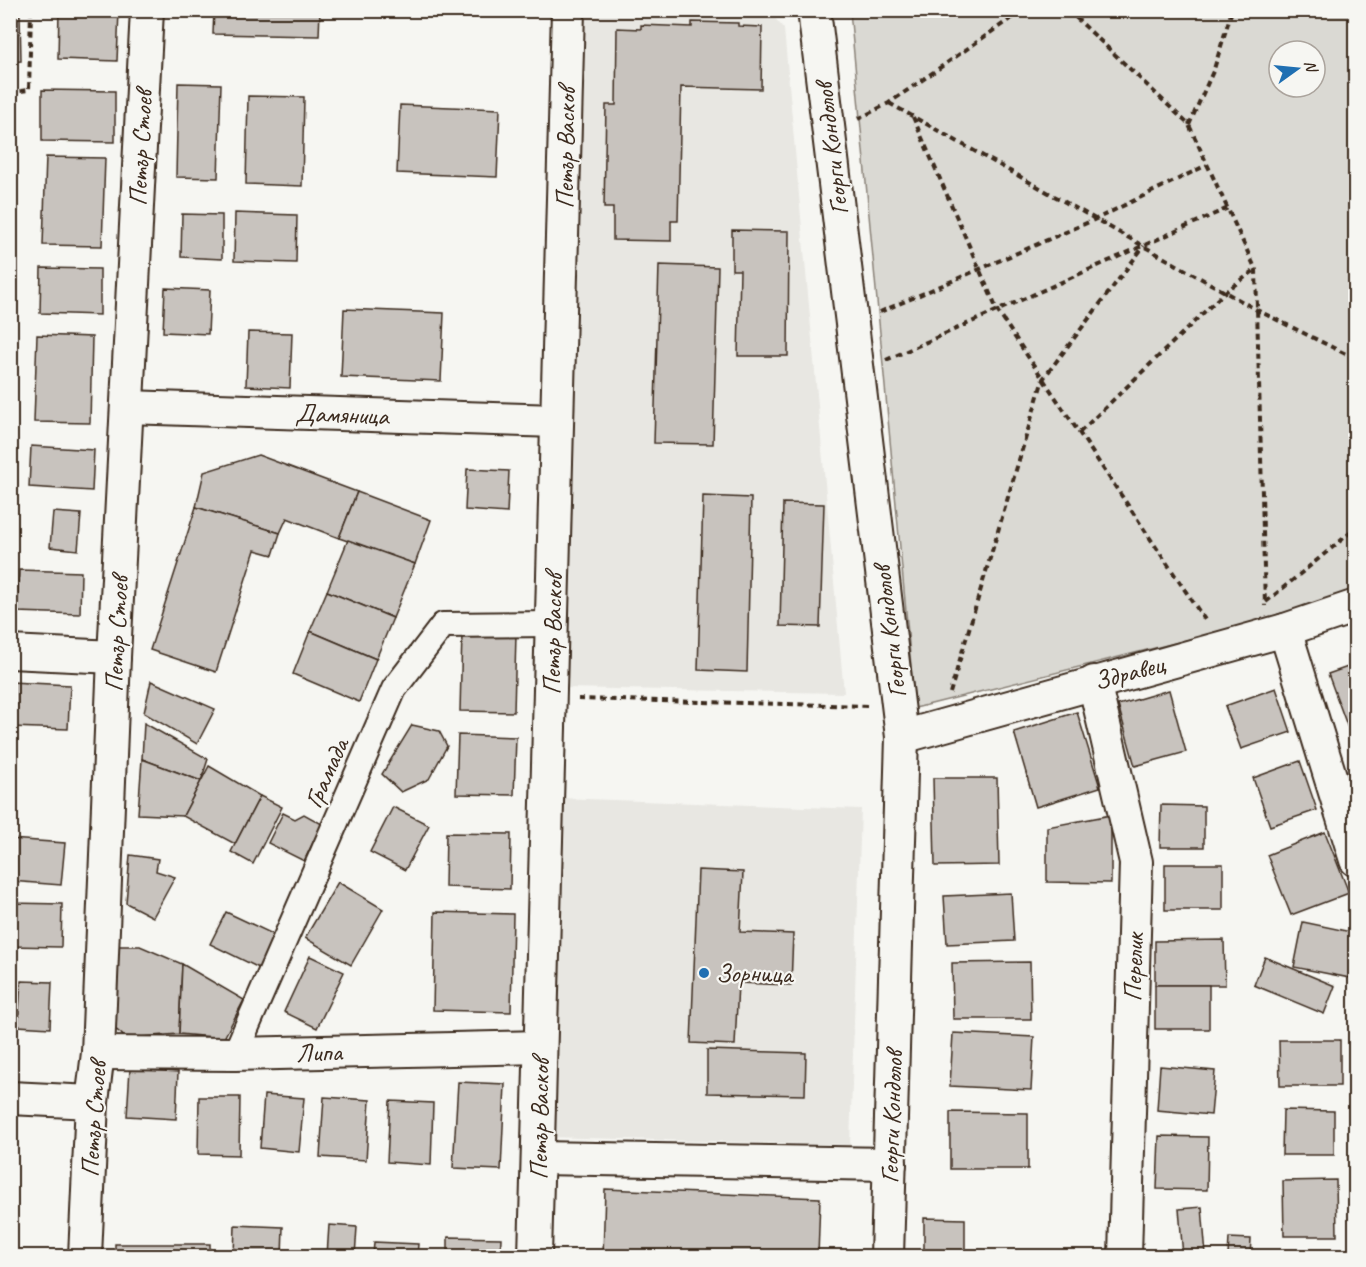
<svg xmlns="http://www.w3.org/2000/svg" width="1366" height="1267" font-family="Caveat,sans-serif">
<rect width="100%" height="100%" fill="#f6f6f2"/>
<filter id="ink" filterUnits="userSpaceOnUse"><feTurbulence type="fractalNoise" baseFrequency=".0167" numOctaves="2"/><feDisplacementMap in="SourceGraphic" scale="12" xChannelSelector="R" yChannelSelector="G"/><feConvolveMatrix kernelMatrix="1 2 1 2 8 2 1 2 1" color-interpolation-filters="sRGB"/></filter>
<g filter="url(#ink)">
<g fill="#e8e7e2">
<path d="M696 10 770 12 784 29 844 693 562 688 584 11Z"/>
<path d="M559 798 861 809 850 1145 546 1137Z"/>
</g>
<path fill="#dad9d3" stroke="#8a8278" stroke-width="1.5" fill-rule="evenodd" d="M850 11H1355V590L1282 616 915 708ZM1279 51H1315V87H1279Z"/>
<g fill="#c8c3be" stroke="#3b2a1e" stroke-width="1.5">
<path d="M59 10H119L117 61 58 59Z"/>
<path d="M214 10H320L319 36 213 34Z"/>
<path d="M10 15H20L21 61 10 62Z"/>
<path d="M692 22 738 23V26L762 27 761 89 681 87 678 221H671V241L613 240V208H604L606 105H616L617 28 641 29V25L692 27Z"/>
<path d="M178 83 221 84 218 178 176 177Z"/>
<path d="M42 90 115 91V142L42 141Z"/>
<path d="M248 96 304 97 302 186 246 184Z"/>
<path d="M400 105 500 109 497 177 397 173Z"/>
<path d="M46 157 105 158 102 246 43 245Z"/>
<path d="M235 213 297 215 296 263 234 261Z"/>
<path d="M182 214 222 215V259L181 257Z"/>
<path d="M732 230 789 231 788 356H738L740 270H732Z"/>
<path d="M659 265 718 267 713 444 654 443Z"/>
<path d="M41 268 100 269V315L40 313Z"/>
<path d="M165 288 210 290 208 334 163 332Z"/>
<path d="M344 309 444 313 441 381 341 377Z"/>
<path d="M248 332 292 333 290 388 246 386Z"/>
<path d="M37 335 92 337 90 423 34 422Z"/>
<path d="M31 446 94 450 92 491 29 487Z"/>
<path d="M258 455 357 492 339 538 287 518 280 533 196 507 204 472Z"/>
<path d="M467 469 509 471 507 513 465 510Z"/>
<path d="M357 492 431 520 415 564 339 538Z"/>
<path d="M703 496 751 498 747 672 698 670Z"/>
<path d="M783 503 824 504 820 627 780 626Z"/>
<path d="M196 507 280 533 273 555 255 550 216 672 150 650Z"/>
<path d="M53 512 81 514 78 550 50 547Z"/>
<path d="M348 540 415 564 393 618 327 591Z"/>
<path d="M19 570 81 572 80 614 17 612Z"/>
<path d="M327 591 393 618 376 659 310 631Z"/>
<path d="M310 631 376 659 359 702 293 674Z"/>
<path d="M462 633 516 634 514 712 460 711Z"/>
<path d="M1356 664V725L1348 728 1328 674Z"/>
<path d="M151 681 215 709 197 744 144 713Z"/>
<path d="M10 682 70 685 68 729 10 727Z"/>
<path d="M1276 688 1291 732 1241 749 1225 706Z"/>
<path d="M1169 690 1186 752 1135 766 1118 705Z"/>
<path d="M1077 712 1100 787 1036 807 1014 732Z"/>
<path d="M144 723 208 759 201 781 142 759Z"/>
<path d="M412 725 439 731 447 746 429 779 401 792 382 774Z"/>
<path d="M458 735 516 737 514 795 456 794Z"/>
<path d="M142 759 201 781 183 816 138 814Z"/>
<path d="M1300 761 1317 810 1270 826 1253 778Z"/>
<path d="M209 766 260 796 235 844 183 816Z"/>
<path d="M933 778H997L999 865 935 866Z"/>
<path d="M260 796 282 807 253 864 231 852Z"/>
<path d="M1161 805 1204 806V847H1160Z"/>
<path d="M393 807 429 825 405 870 370 852Z"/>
<path d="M283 813 295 819 304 814 322 824 304 861 268 843Z"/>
<path d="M1111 815V883L1047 882V827Z"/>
<path d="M1325 832 1349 893 1291 915 1267 855Z"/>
<path d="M446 833 511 834 510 889 445 887Z"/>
<path d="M10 839 65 843 61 885 10 881Z"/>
<path d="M130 855 158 859 156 871 175 877 153 917 126 903Z"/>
<rect x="1165" y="864" width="58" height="46"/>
<path d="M698 870 743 872 740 932 793 934 791 985 738 983 735 1045 691 1043Z"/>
<path d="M338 882 383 909 351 965 305 938Z"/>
<path d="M1011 893 1014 941 947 944 944 896Z"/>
<path d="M10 903 62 904 61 947 10 946Z"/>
<path d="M226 912 275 935 259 968 210 944Z"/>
<path d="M435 912 513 914 511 1012 433 1010Z"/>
<path d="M1303 922 1356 933V952L1350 978 1294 967Z"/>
<path d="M1224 940 1225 985H1155V941Z"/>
<path d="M118 946H140L182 964 179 1034 126 1038 112 1026Z"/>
<path d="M310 956 344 972 317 1028 284 1012Z"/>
<path d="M1265 957 1335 986 1324 1014 1254 985Z"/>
<path d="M1030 962 1031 1019H953L952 963Z"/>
<path d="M182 964 244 1000 224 1038 179 1034Z"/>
<path d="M21 981 52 982 50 1028 18 1026Z"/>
<rect x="1155" y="985" width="54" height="44"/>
<path d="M953 1033 1034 1037 1031 1090 950 1086Z"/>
<path d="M1279 1040H1340V1086H1280Z"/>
<path d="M707 1050 806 1053 805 1095 707 1093Z"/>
<path d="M1160 1066 1215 1071 1211 1115 1157 1110Z"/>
<path d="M130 1069 178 1072 176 1119 127 1116Z"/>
<path d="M458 1082 505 1084 501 1170 453 1168Z"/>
<path d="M264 1095 304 1098 299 1152 260 1148Z"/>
<path d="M199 1097H240L239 1155 198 1154Z"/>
<path d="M324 1097 370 1100 366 1160 320 1157Z"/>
<path d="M390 1101 433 1103 431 1165 387 1162Z"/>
<path d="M1283 1110 1334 1111V1155H1282Z"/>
<path d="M950 1112 1028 1113V1169H950Z"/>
<path d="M1159 1136 1208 1137 1207 1190 1157 1189Z"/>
<path d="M1336 1180 1337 1236H1284L1283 1181Z"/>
<path d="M605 1189 820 1198 818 1256H603Z"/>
<path d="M1202 1207 1206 1256H1183L1179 1209Z"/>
<path d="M924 1218 965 1219V1256H924Z"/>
<path d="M235 1225 283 1227 282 1256H234Z"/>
<path d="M329 1225 357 1227 355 1256H327Z"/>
<path d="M448 1237 501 1238 500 1256H448Z"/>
<path d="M1229 1238 1251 1239 1250 1256H1228Z"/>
<path d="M374 1242 418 1244 417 1256H373Z"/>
<rect x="115" y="1244" width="95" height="12"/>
</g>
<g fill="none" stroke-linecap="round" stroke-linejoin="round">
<defs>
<path id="pedestrian" d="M235 1054 394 689 443 625 552 624"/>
<g id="minor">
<path d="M814 10 902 737 887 1256"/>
<path d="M127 407 557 421"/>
<path d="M1285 630 1356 860"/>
<path d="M10 652 114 657"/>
<path d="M1094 682 1136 862 1125 1256"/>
<path d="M902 737 1285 630 1356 606"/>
<path d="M98 1053 235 1054 540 1047"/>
<path d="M10 1098 92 1102"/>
<path d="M538 1158 890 1164"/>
<path d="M85 1256 92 1102 98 1053 114 657 147 10"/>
<path d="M535 1256 568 10"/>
</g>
</defs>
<use href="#pedestrian" stroke="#3b2a1e" stroke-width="28"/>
<use href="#minor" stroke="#3b2a1e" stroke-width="36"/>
<g stroke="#3b2a1e" stroke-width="4" stroke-dasharray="6 4.5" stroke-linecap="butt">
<path d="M1068 10 1189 125 1256 270 1265 606"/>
<path d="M10 92 29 90 31 10"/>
<path d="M889 103 1257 310 1356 359"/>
<path d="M913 117 998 312 1205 620"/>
<path d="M858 119 889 103 1023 10"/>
<path d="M1189 125 1214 69 1232 10"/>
<path d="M880 312 1096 219 1207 165"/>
<path d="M886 360 1228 208"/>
<path d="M1080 432 1225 292 1255 270"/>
<path d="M1266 602 1356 528"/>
<path d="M950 693 1043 379 1144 246"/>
<path d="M578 699 867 706"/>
</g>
<use href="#pedestrian" stroke="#f6f6f2" stroke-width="24"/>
<use href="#minor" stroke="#f6f6f2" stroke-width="32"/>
</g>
</g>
<circle fill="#1f6fb2" stroke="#f6f6f2" stroke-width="2" cx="704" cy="973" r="6"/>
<g text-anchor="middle" stroke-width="4.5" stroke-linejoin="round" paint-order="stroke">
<g font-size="26" fill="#3b2a1e" stroke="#f6f6f2">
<text transform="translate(140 148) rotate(-87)" y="9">Петър Стоев</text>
<text transform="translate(565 148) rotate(-89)" y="9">Петър Васков</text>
<text transform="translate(831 149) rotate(-97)" y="9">Георги Кондолов</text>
<text transform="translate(342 414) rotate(2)" y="9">Дамяница</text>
<text transform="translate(889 632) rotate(-97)" y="9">Георги Кондолов</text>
<text transform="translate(116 634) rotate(-87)" y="9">Петър Стоев</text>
<text transform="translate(552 634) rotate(-89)" y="9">Петър Васков</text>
<text transform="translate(1129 672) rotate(-15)" y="9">Здравец</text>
<text transform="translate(326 773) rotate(-66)" y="9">Грамада</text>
<text transform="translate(1133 967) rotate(-88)" y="9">Перелик</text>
<text transform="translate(319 1052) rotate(-1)" y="9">Липа</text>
<text transform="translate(891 1117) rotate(-88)" y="9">Георги Кондолов</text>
<text transform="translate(93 1119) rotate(-86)" y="9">Петър Стоев</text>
<text transform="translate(539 1119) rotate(-89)" y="9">Петър Васков</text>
</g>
<g font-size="26" fill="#3b2a1e" stroke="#f6f6f2" text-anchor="start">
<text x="716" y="982">Зорница</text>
</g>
</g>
<rect width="1366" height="1267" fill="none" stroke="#f6f6f2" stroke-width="36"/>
<rect x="18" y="18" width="1330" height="1231" fill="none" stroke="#3b2a1e" stroke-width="2" filter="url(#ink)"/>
<g transform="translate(1297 69) rotate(75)"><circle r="28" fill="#f6f6f2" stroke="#aba49d" stroke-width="1.5"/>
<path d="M0-4.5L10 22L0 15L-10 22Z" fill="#1f6fb2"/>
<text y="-9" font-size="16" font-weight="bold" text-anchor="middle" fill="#3b2a1e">N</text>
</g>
</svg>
